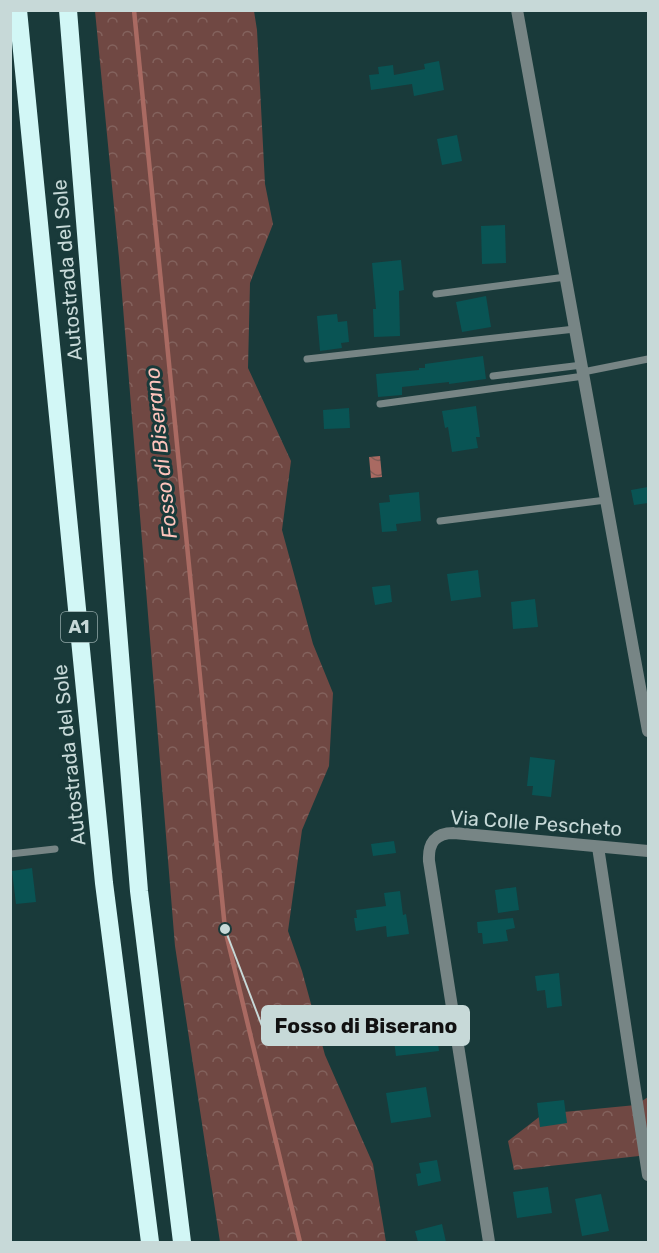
<svg xmlns="http://www.w3.org/2000/svg" width="659" height="1253" font-family="Rubik,sans-serif">
<defs>
<pattern id="forest-crowns" width="20" height="18" patternUnits="userSpaceOnUse" patternTransform="scale(1.5)"><rect width="20" height="18" fill="#704843"/><path d="M2 6a3 3 0 1 1 6 0M12 15a3 3 0 1 1 6 0" fill="none" stroke="#83625d"/></pattern>
<pattern id="water-waves" width="16" height="10" patternUnits="userSpaceOnUse" patternTransform="scale(1.5)"><rect width="16" height="10" fill="#a96a62"/><path d="M0 5q4-4 8 0t8 0" fill="none" stroke="#835c56"/></pattern>
</defs>
<rect width="100%" height="100%" fill="#193a3a"/>
<g fill="url(#forest-crowns)">
<path d="M95 11H254L257 30 265 184 273 224 250 283 248 368 291 461 282 530 313 644 333 693 329 766 302 830 288 931 302 971 325 1055 373 1164 386 1242H220L175 946 119 258Z"/>
<path d="M648 1097V1155L514 1170 508 1141 543 1114 636 1105Z"/>
</g>
<path fill="url(#water-waves)" d="M380 456 382 477 371 478 369 457Z"/>
<g fill="none" stroke-linecap="round" stroke-linejoin="round">
<path stroke="#a96a62" stroke-width="4.5" d="M134 10 225 929 300 1242"/>
</g>
<g fill="#095454">
<path d="M439 61 444 90 414 96 412 84 371 90 369 75 379 74 378 67 393 65 394 75 425 69 424 64Z"/>
<path d="M457 135 462 161 442 165 437 139Z"/>
<path d="M505 225 506 263 482 264 481 226Z"/>
<path d="M401 260 404 290 399 291 400 336 374 337 373 309H376L372 263Z"/>
<path d="M486 296 491 327 462 332 456 302Z"/>
<path d="M337 314 338 322 347 321 349 342 341 343 342 348 320 351 317 316Z"/>
<path d="M483 356 486 379 449 384V382L402 387V395L378 397 376 374 419 370V368H425V364Z"/>
<path d="M476 406 480 437H476L478 448 452 452 448 427 445 428 442 411Z"/>
<path d="M349 408 350 428 324 429 323 410Z"/>
<path d="M648 487V503L634 505 631 490Z"/>
<path d="M419 492 421 521 396 524 397 531 382 532 379 503 390 502 389 495Z"/>
<path d="M478 570 481 597 451 601 447 574Z"/>
<path d="M390 585 392 602 375 605 372 587Z"/>
<path d="M535 599 538 627 513 629 511 602Z"/>
<path d="M530 757 555 760 551 797 532 795 533 786H527Z"/>
<path d="M394 841 396 853 373 856 371 844Z"/>
<path d="M32 868 36 902 16 904 12 871Z"/>
<path d="M516 887 519 910 498 913 495 890Z"/>
<path d="M400 891 403 915 406 914 409 934 387 937 386 926 356 931 354 918H357L356 910 386 906 384 893Z"/>
<path d="M513 918 515 928 506 930 508 941 483 944 482 933H478L477 922Z"/>
<path d="M559 973 562 1006 547 1008 545 990 537 991 535 976Z"/>
<path d="M433 1005 439 1051 396 1056 394 1041H391L389 1023 423 1019 421 1006Z"/>
<path d="M426 1087 431 1117 391 1123 386 1093Z"/>
<path d="M564 1100 567 1123 540 1127 537 1103Z"/>
<path d="M437 1160 441 1181 418 1186 416 1174 421 1173 419 1163Z"/>
<path d="M548 1187 552 1213 517 1218 513 1192Z"/>
<path d="M601 1194 609 1231 582 1236 575 1199Z"/>
<path d="M442 1224 446 1242H418L415 1231Z"/>
</g>
<g fill="none" stroke-linecap="round" stroke-linejoin="round">
<g stroke="#778585" stroke-width="7">
<path d="M436 294 566 277"/>
<path d="M307 359 575 329"/>
<path d="M583 372 648 359"/>
<path d="M493 376 582 365"/>
<path d="M380 404 584 376"/>
<path d="M440 521 606 500"/>
<path d="M10 854 55 849"/>
</g>
<g stroke="#778585" stroke-width="12">
<path d="M517 10 648 731"/>
<path d="M598 847 648 1175"/>
<path d="M489 1242 429 861C428 843 435 833 454 833L648 851"/>
</g>
<g stroke="#d2f7f6" stroke-width="18">
<path d="M18 10 104 883 150 1242"/>
<path d="M68 10 139 891 182 1242"/>
</g>
</g>
<g text-anchor="middle" stroke-width="6" stroke-linejoin="round" paint-order="stroke">
<rect fill="#193a3a" stroke="#93a9a9" stroke-width="1.5" x="61" y="612" width="36" height="30" rx="4.5"/>
<g font-size="18" font-weight="bold" fill="#c7d9d8">
<text x="79" y="633">A1</text>
</g>
<g font-size="20" fill="#c7d9d8" stroke="#193a3a">
<text transform="translate(67 270) rotate(-95)" y="7">Autostrada del Sole</text>
<text transform="translate(69 755) rotate(-96)" y="7">Autostrada del Sole</text>
<text transform="translate(536 823) rotate(4)" y="7">Via Colle Pescheto</text>
</g>
<g font-size="21" font-style="italic" fill="#fdc3bb" stroke="#193a3a">
<text transform="translate(161 453) rotate(-96)" y="7">Fosso di Biserano</text>
</g>
</g>
<path fill="none" stroke="#c7d9d8" stroke-width="2" d="M225 929L262 1026"/>
<circle fill="#c7d9d8" stroke="#193a3a" stroke-width="2" cx="225" cy="929" r="6"/>
<rect fill="#c7d9d8" stroke="#c7d9d8" stroke-width="2" x="262" y="1006" width="207" height="39" rx="6"/>
<g font-size="21" text-anchor="middle" font-weight="bold" fill="#111">
<text x="366" y="1033">Fosso di Biserano</text>
</g>
<rect width="659" height="1253" fill="none" stroke="#c7d9d8" stroke-width="24"/>
</svg>
